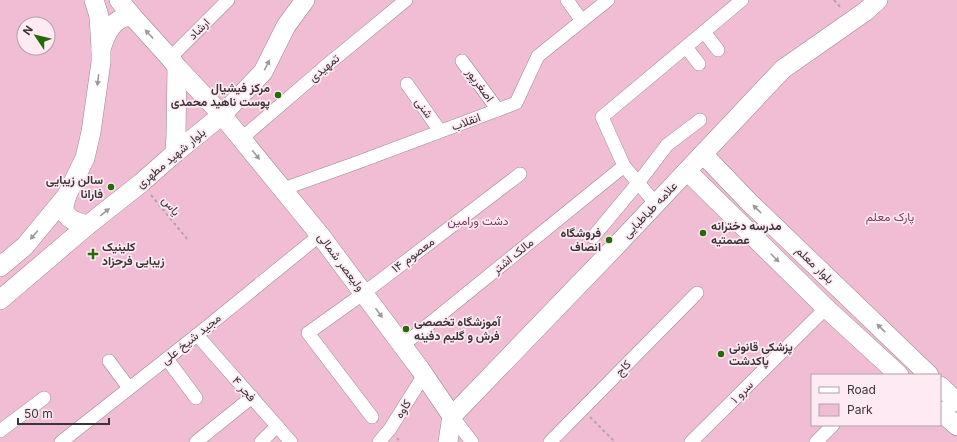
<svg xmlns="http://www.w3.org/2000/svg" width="957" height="442" font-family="Inter,Vazirmatn,sans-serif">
<rect width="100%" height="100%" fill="#f0dce5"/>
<path fill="#f1bdd5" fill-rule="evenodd" d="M0 0H957V442H0ZM24 24H48V48H24ZM812 375H940V425H812Z"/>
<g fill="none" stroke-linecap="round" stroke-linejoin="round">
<defs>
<g id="street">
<path d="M567 0 582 21"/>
<path d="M704 32 718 50"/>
<path d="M686 47 699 64"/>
<path d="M170 58 228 0"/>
<path d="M462 61 498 110"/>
<path d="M407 84 440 131"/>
<path d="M242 138 327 65 406 0"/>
<path d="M283 189 356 163 516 103 538 56 608 0"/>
<path d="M656 204 624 166 602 117 742 0"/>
<path d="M593 237 638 183 667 145 700 120"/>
<path d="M197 335 291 442"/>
<path d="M402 346 624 166"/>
<path d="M167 359 196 398"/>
<path d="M109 361 129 388"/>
<path d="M452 416 472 442"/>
<path d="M372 417 308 333 364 293 520 174"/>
<path d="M0 431 44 398"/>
<path d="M61 442 197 335 320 235"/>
<path d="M196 442 252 397"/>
<path d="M261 442 277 426"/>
<path d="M379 442 390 429 424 375"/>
<path d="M550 442 697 293"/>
<path d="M691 442 826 308"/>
<path d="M816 442 833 425"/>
</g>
<g id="secondary">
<path d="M119 0 132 16 170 58 177 67 222 115 320 235 420 369 452 416"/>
<path d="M101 49C105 37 110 23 123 18 126 17 129 17 132 16"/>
<path d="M175 153 176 135 177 67"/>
<path d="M703 154 749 202 929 375"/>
<path d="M687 171 826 308 899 375"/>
<path d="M67 195C66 199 64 204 64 208 65 220 79 223 88 225"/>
<path d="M0 267 25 246 67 195 85 158 91 132 101 62V49L99 16 94 0"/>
<path d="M0 300 88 225 141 183 175 153 222 115 263 72 286 26 305 0"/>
<path d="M940 386 957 402"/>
<path d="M940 411 957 426"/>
<path d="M448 442 452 416 616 246 783 69 866 11 878 0"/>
</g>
</defs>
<use href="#street" stroke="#9a8890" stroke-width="14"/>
<use href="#secondary" stroke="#9a8890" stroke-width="20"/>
<g stroke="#b2a3aa" stroke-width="2" stroke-dasharray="3 3" stroke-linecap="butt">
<path d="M834 0 842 9"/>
<path d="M151 195 188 240"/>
<path d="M590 417 615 442"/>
<path d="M397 438 400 442"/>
</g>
<use href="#street" stroke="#fff" stroke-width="13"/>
<use href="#secondary" stroke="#fff" stroke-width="19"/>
</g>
<defs><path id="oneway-solid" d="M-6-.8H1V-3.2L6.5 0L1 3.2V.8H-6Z"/></defs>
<g fill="#9e9a9c">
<use href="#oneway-solid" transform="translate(149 34) rotate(-133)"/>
<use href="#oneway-solid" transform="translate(267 65) rotate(-64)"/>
<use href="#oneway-solid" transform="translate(98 80) rotate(97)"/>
<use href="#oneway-solid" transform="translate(256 155) rotate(52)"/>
<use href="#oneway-solid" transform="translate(757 209) rotate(-136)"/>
<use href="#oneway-solid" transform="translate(105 212) rotate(-39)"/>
<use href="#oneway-solid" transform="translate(34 235) rotate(131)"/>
<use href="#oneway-solid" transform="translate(775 258) rotate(45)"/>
<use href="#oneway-solid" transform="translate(379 313) rotate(54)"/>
<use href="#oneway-solid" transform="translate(881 328) rotate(-136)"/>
</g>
<g fill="#246b05" stroke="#fdeaf2" stroke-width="1.5">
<circle cx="278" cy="95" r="4"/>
<circle cx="111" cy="187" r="4"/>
<circle cx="703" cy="233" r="4"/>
<circle cx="609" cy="240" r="4"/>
<path d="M91 248h4v4h4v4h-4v4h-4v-4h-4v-4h4z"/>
<circle cx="406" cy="329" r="4"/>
<circle cx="721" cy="354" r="4"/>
</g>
<g text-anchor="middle" stroke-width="3.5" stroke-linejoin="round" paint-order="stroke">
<g font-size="12" fill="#3c3538" stroke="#fdeaf2">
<text transform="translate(199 29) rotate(-45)" y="4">ارشاد</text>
<text transform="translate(324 68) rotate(-40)" y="4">تمهیدی</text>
<text transform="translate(480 85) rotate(54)" y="4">اصغرپور</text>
<text transform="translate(424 108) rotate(55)" y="4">شنی</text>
<text transform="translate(466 122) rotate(-20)" y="4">انقلاب</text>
<text transform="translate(171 158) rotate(-40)" y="4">بلوار شهید مطهری</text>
<text transform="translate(171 206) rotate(51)" y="4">یاس</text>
<text transform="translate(650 210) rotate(-46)" y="4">علامه طباطبایی</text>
<text transform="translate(413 255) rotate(-37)" y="4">۱۴ معصوم</text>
<text transform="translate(513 256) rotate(-39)" y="4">مالک اشتر</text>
<text transform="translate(341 262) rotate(53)" y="4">ولیعصر شمالی</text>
<text transform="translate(815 265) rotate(44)" y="4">بلوار معلم</text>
<text transform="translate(191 339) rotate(-39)" y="4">مجید شیخ علی</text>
<text transform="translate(623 368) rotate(-46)" y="4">کاج</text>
<text transform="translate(244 389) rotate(49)" y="4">فجر ۴</text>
<text transform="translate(742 392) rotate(-45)" y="4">سرو ۱</text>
<text transform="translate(403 409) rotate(-58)" y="4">کاوه</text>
</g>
<g font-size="12" font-weight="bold" fill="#3c3538" stroke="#fdeaf2" text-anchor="start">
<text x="270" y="92" text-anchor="end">مرکز فیشیال<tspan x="270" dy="14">پوست ناهید محمدی</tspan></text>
<text x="103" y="184" text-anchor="end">سالن زیبایی<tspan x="103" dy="14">فارانا</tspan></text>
<text x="711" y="230">مدرسه دخترانه<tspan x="711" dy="14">عصمتیه</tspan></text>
<text x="601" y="237" text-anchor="end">فروشگاه<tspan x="601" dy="14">انصاف</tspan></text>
<text x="102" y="251">کلینیک<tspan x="102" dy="14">زیبایی فرحزاد</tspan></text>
<text x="414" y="326">آموزشگاه تخصصی<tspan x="414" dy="14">فرش و گلیم دفینه</tspan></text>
<text x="729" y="351">پزشکی قانونی<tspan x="729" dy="14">پاکدشت</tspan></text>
</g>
<g font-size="12" fill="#7e385d" stroke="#fdeaf2">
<text x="890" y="221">پارک معلم</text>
<text x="478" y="225">دشت ورامین</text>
</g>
</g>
<rect x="811" y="374" width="130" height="52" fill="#fdeaf2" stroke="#b0a2a8"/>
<rect x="819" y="387" width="20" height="6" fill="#ffffff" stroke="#b0a2a8"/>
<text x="847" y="394" font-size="12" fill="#3c3538">Road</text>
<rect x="819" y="404" width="20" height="12" fill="#f1bdd5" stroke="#b0a2a8"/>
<text x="847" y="414" font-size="12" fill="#3c3538">Park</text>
<g transform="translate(36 36) rotate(305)"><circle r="19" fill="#fdeaf2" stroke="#b0a2a8"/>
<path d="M0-3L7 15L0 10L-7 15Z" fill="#246b05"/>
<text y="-6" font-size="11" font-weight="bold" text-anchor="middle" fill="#3c3538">N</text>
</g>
<path d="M18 418v6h91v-6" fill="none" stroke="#3c3538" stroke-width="2"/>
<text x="24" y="418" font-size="12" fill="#3c3538" stroke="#fdeaf2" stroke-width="3" paint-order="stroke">50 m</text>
</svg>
